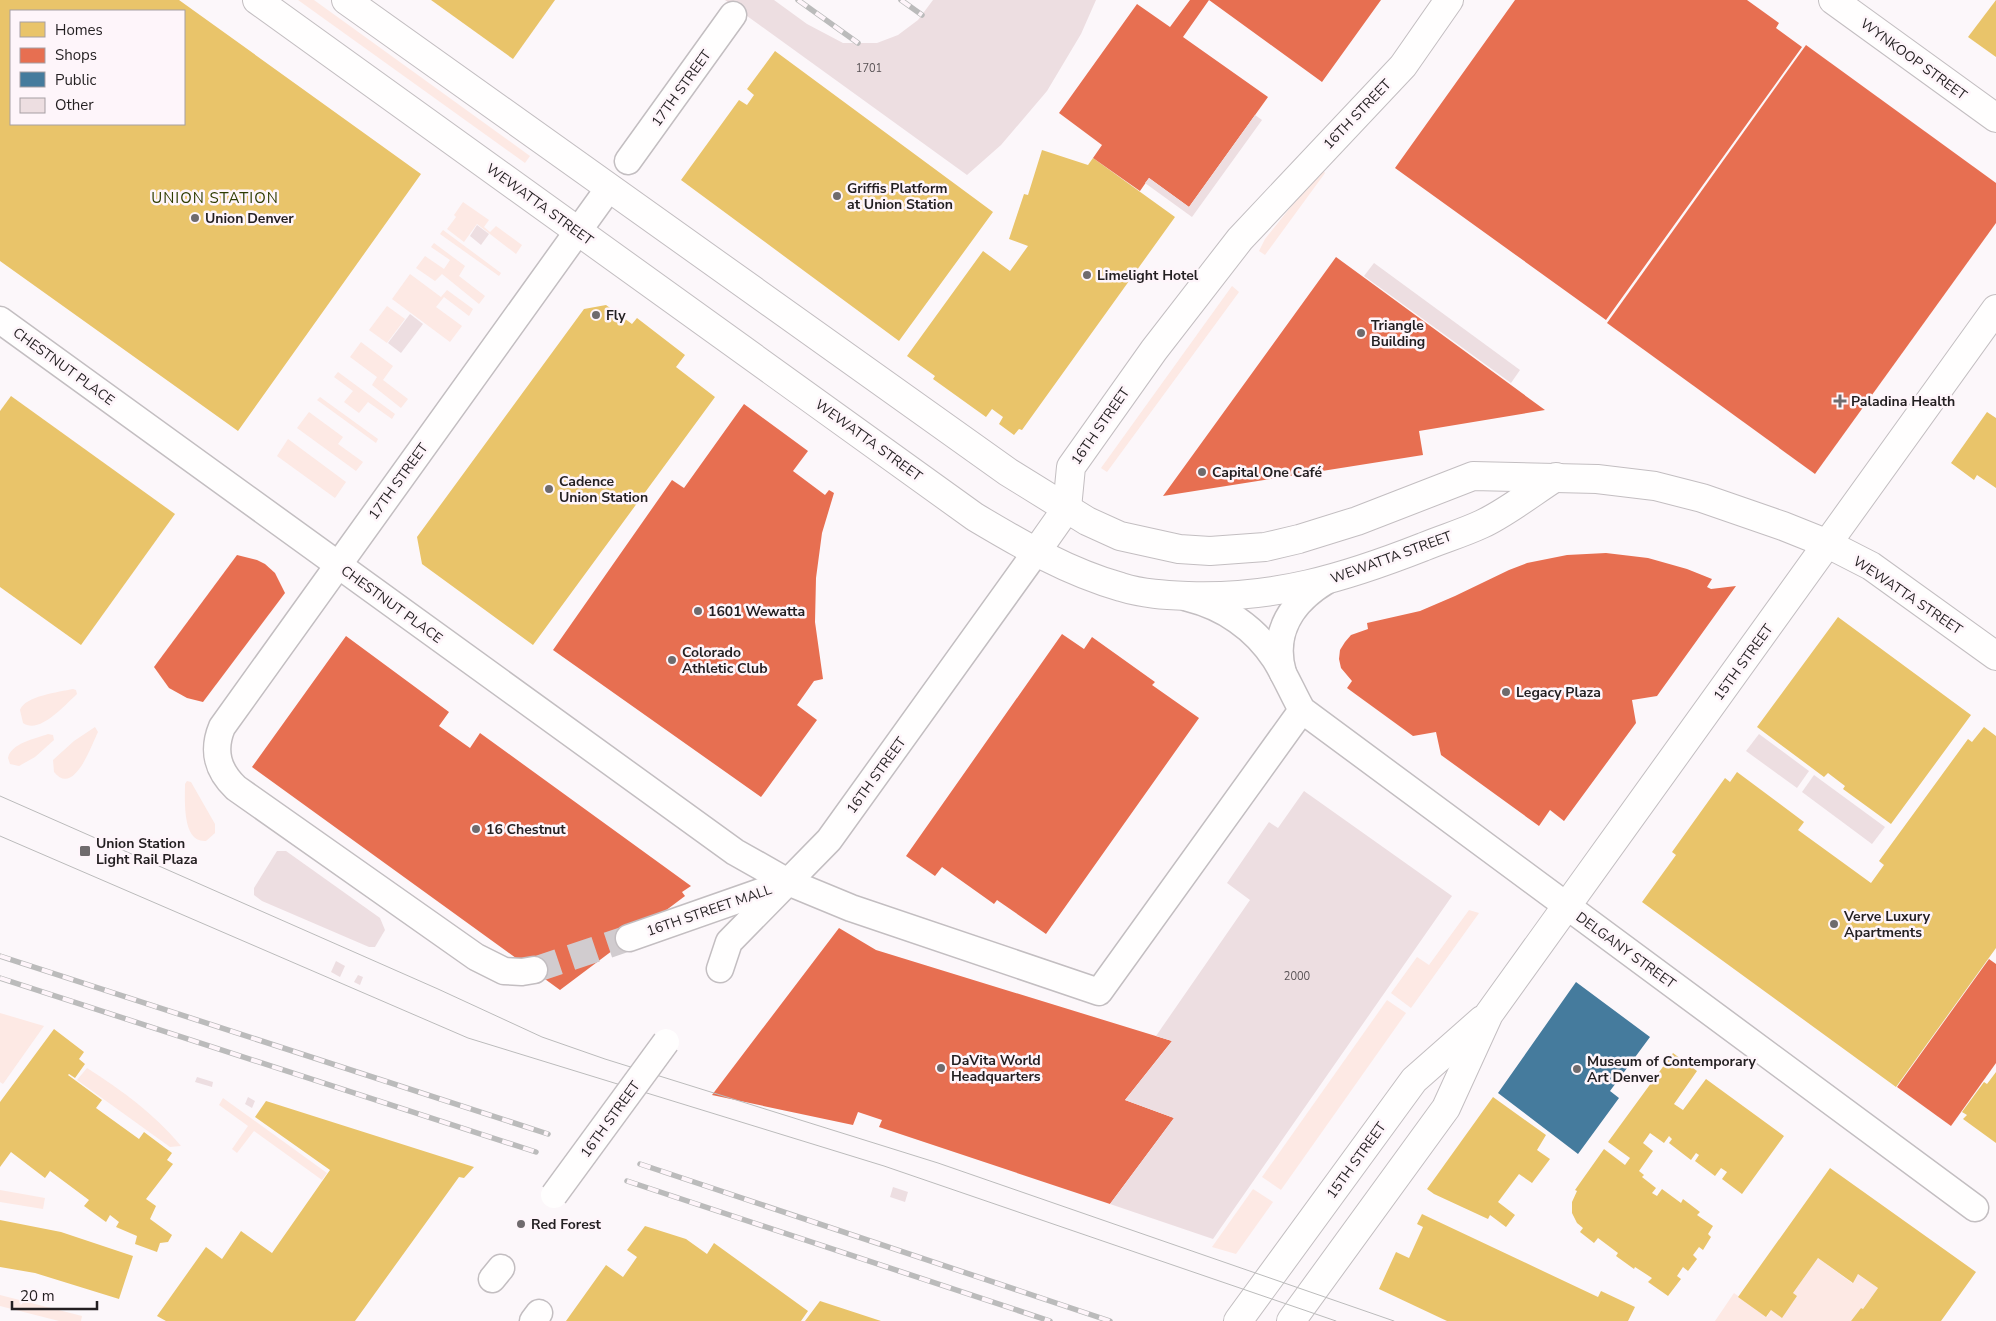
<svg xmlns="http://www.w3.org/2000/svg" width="1996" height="1321" font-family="'Nunito Sans',sans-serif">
<rect width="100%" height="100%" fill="#fcf7fa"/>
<g fill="#fde9e4">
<path d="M298 0H314L530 156 525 163Z"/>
<path d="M1322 168 1325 173 1265 255 1259 251 1265 239Z"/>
<path d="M463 202 489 220 484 227 490 232 496 226 522 245 516 254 477 224 464 242 447 229 456 217 454 215Z"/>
<path d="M443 230 501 273 499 276 440 234Z"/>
<path d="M434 243 465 266 459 276 485 296 479 304 442 274 435 281 416 268 425 256 444 269 450 260 431 247Z"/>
<path d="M410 274 441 297 447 290 473 309 469 316 444 297 436 307 462 326 450 342 392 299Z"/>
<path d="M1232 286 1239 292 1107 472 1101 468Z"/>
<path d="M387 306 405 319 387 343 369 330Z"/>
<path d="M361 342 393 366 383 380 408 399 401 408 372 385 377 377 350 357Z"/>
<path d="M338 372 395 414 392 419 368 402 359 413 344 402 353 391 334 377Z"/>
<path d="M320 397 378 439 376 443 317 400Z"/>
<path d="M309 412 343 437 338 444 363 462 356 471 297 428Z"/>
<path d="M288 439 346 482 335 498 277 456Z"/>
<path d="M73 689 76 690 77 694C65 705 39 735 23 723L20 710C25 696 59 692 73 689Z"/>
<path d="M95 727 98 732C91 746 74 797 54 772L53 760 74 741Z"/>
<path d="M48 734 53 735 54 740 35 757 19 766 10 764 8 758C11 743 35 739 48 734Z"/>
<path d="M187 781 191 782 215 824V833L206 841C182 843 185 801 185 784Z"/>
<path d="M1469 910 1479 913 1411 1008 1391 993 1417 957 1429 965Z"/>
<path d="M1387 1000 1406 1013 1281 1190 1262 1177Z"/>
<path d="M0 1013 44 1026 3 1084 0 1082Z"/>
<path d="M87 1068C124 1092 152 1112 181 1146L170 1147 77 1080Z"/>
<path d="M223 1098 327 1173 322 1180 254 1131 237 1153 232 1149 248 1126 219 1105Z"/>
<path d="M1253 1189 1273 1202 1236 1254 1212 1247Z"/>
<path d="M0 1190 45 1198 43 1209 0 1202Z"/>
<path d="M1818 1258 1852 1283 1858 1274 1878 1288 1863 1309 1861 1308 1851 1321H1715L1734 1293 1767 1317 1771 1310 1793 1293Z"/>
<path d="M0 1295 82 1316 81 1321H59L0 1306Z"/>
</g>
<g fill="#e9c46a" fill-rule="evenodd">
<path d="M0 0H179L421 174 238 431 0 261ZM11 11H184V124H11Z"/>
<path d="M431 0H555L513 59Z"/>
<path d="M1996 0V57L1968 37Z"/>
<path d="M775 51 993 212 899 341 681 180 739 100 747 105 754 95 747 89Z"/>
<path d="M1042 150 1088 165 1093 158 1175 217 1022 430 1019 429 1014 435 999 424 1003 417 992 409 986 417 933 379 935 376 907 356 983 251 1010 271 1028 246 1009 239 1024 194 1028 195Z"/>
<path d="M606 305 632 324 637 318 685 355 676 367 715 397 533 645 422 564 417 537 584 309Z"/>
<path d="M11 396 175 514 81 645 0 587V411Z"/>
<path d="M1987 412 1996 418V488L1977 475 1974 480 1951 463Z"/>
<path d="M1838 617 1971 715 1891 824 1843 789 1845 786 1828 773 1824 777 1757 727Z"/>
<path d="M1984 727 1996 736V948L1896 1087 1642 902 1676 855 1672 852 1725 778 1730 782 1737 772 1804 822 1798 830 1871 883 1884 865 1879 861 1968 739 1972 742Z"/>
<path d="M54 1029 84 1052 79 1059 85 1064 75 1078 69 1074 68 1075 102 1100 96 1108 139 1139 144 1132 172 1153 167 1160 173 1164 146 1199 156 1206 150 1219 172 1235 168 1242 160 1243 157 1252 135 1244 137 1236 116 1227 119 1222 110 1215 106 1222 84 1206 89 1200 50 1171 45 1178 11 1152 0 1167V1102Z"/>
<path d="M1673 1053 1697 1071 1674 1104 1683 1110 1706 1079 1784 1136 1742 1194 1722 1179 1727 1172 1721 1168 1715 1176 1695 1161 1699 1155 1696 1153 1691 1160 1669 1143 1672 1139 1669 1136 1664 1143 1650 1133 1643 1143 1653 1151 1639 1171 1644 1175 1642 1177 1656 1188 1652 1193 1657 1196 1662 1189 1681 1203 1683 1199 1700 1212 1697 1215 1713 1226 1708 1234 1711 1237 1703 1250 1699 1247 1693 1255 1697 1259 1688 1271 1683 1267 1677 1276 1681 1279 1668 1296 1648 1282 1652 1278 1635 1267 1634 1269 1616 1256 1618 1253 1598 1238 1594 1243 1580 1232 1583 1228 1577 1223 1572 1213V1202L1577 1191 1575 1190 1604 1149 1625 1165 1630 1158 1608 1142Z"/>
<path d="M1996 1072V1143L1963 1119 1967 1115 1962 1112 1984 1082 1987 1084Z"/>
<path d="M1493 1097 1546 1135 1537 1150 1550 1159 1532 1183 1519 1174 1498 1202 1515 1215 1506 1227 1490 1215 1488 1219 1434 1194 1427 1189Z"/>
<path d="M266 1101 474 1167 464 1178 459 1177 355 1321H166L157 1316 206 1247 222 1259 241 1231 272 1253 330 1170 255 1117Z"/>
<path d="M1830 1168 1976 1272 1941 1321H1851L1861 1308 1863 1309 1878 1288 1858 1274 1853 1283 1818 1258 1793 1293 1797 1296 1782 1318 1771 1310 1766 1317 1738 1297Z"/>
<path d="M1422 1214 1598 1297 1601 1291 1635 1307 1628 1321H1447L1379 1289 1396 1252 1409 1258 1423 1227 1417 1224Z"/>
<path d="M0 1220 61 1232 133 1256 119 1299 35 1273 0 1267Z"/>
<path d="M645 1226 686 1239 707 1254 714 1243 808 1311 801 1321H566L606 1265 623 1277 637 1257 627 1250Z"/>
<path d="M820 1301 881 1321H805Z"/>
</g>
<g fill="#e76f51">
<path d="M1190 0H1381L1322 82 1209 0 1183 37 1268 97 1189 207 1149 178 1140 191 1093 158 1102 145 1059 113 1137 4 1170 27Z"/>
<path d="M1515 0H1747L1779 23 1776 28 1802 47 1606 320 1395 168Z"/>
<path d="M1806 45 1996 183V223L1815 474 1607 323Z"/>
<path d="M1336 257 1545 410 1419 431 1423 455 1163 496Z"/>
<path d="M744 404 808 451 793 471 825 495 829 490 834 493 822 533 816 578 815 622 823 679 814 681 797 705 817 720 761 797 553 650 672 480 684 488Z"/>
<path d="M1606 553 1648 558 1687 569 1712 579 1707 587 1711 589 1736 586 1657 696 1632 700 1636 723 1564 821 1550 810 1539 826 1441 755 1436 732 1413 736 1347 688 1352 681 1341 668 1339 659 1340 650 1345 642 1351 635 1368 629 1367 623 1420 611 1455 596 1509 570 1527 563 1567 555Z"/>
<path d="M237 555 257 560 265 564 275 573 285 593 203 702 187 698 169 688 154 667Z"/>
<path d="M1062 634 1084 649 1092 637 1155 682 1152 685 1199 718 1046 934 997 900 994 904 942 867 935 876 906 856Z"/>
<path d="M346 636 449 712 439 726 470 748 480 733 691 886 682 892 685 896 560 990 252 767Z"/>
<path d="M839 928 876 950 1172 1041 1125 1100 1174 1118 1110 1204 879 1127 882 1120 858 1112 853 1125 712 1095Z"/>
<path d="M1989 959 1996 964V1063L1951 1126 1897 1087Z"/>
</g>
<path fill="#457b9d" d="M1576 982 1650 1037 1610 1091 1619 1098 1578 1154 1498 1093Z"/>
<g fill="#eddee1">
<path d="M725 0H774L807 24 843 43H877L898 35 918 20 933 0H1096L1081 34 1047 91 1001 145 967 175Z"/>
<path d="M1255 115 1262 120 1192 217 1145 183 1149 178 1189 207Z"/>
<path d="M477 225 489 234 481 245 470 236Z"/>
<path d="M1374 263 1520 370 1511 383 1364 276Z"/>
<path d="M410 314 423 324 401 353 388 343Z"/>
<path d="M1759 734 1809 771 1797 788 1746 751Z"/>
<path d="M1814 775 1885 827 1872 844 1802 792Z"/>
<path d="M1304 791 1452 896 1213 1239 1110 1204 1174 1118 1125 1100 1172 1041 1156 1036 1250 900 1227 883 1269 822 1278 828Z"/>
<path d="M277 851H286L380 918 385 930 375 947H369L262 901 254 895V888Z"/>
<path d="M336 961 345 966 340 977 331 972Z"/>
<path d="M358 975 363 977 360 985 354 982Z"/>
<path d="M197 1077 213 1082 212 1087 195 1082Z"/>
<path d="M248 1097 255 1101 252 1108 245 1104Z"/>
<path d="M893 1187 908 1192 905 1202 890 1197Z"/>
</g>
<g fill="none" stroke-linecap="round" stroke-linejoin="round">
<path stroke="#d1cccf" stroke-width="26" stroke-dasharray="26 13" stroke-linecap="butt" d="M534 970 629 938"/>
<defs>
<g id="street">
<path d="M628 161 733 15"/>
<path d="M0 320 735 852 788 882 851 908 1099 992 1302 710"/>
<path d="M1188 598C1224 607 1255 628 1275 659 1285 675 1293 694 1302 710L1975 1208"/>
<path d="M1283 673C1271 632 1293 601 1326 581"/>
<path d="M629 938 783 884"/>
<path d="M720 969 729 942 829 840 1036 552"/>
<path d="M534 970 522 972 504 971 476 957 236 788C218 771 212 751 222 727L609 188"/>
<path d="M492 1279 501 1268"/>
<path d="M533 1321 539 1313"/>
</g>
<g id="secondary">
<path d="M257 0 975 517C1022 545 1068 572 1121 587 1143 594 1166 595 1188 596 1274 599 1344 578 1423 547 1442 539 1463 533 1482 524 1506 513 1534 491 1556 477"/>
<path d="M346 0 1008 472 1087 521 1120 536 1179 549 1210 551 1265 547 1299 539 1357 521 1473 476 1597 479 1655 486 1702 498 1783 526 1828 544 1871 566 1996 656"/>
<path d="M1833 0 1996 118"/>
<path d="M1036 552 1067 508 1071 467 1154 350 1240 239 1403 66 1449 0"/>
<path d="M1238 1321 1414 1080 1482 1020"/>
<path d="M1291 1321 1446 1108 1489 1014 1996 309"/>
</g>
</defs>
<use href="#street" stroke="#c3bec1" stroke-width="29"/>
<use href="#secondary" stroke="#c3bec1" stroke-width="30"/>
<use href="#street" stroke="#fffefe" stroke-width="26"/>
<use href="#secondary" stroke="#fffefe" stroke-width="28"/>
<g stroke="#bbb" stroke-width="1">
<path d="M0 796 438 989 542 1037 605 1059 938 1163 1394 1321"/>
<path d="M0 836 468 1038 884 1166 1336 1321"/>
</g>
<defs>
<g id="rail">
<path d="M798 0 858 43"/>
<path d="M901 0 922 15"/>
<path d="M0 956 548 1134"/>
<path d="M0 978 536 1152"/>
<path d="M640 1164 1110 1321"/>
<path d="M627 1181 1050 1321"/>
</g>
</defs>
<use href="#rail" stroke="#bbb" stroke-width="5.5"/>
<use href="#rail" stroke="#fef5fa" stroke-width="4" stroke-dasharray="11" stroke-linecap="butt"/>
<defs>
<path id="street-bridge" d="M554 1195 666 1042"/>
</defs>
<use href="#street-bridge" stroke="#c3bec1" stroke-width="29" stroke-linecap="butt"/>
<use href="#street-bridge" stroke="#fffefe" stroke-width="26"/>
</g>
<g fill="#6f6b6d" stroke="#fef5fa" stroke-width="2">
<circle cx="837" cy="196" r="5"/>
<circle cx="195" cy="218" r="5"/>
<circle cx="1087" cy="275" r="5"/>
<circle cx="596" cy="315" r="5"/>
<circle cx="1361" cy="333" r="5"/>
<path d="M1837.5 393.5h5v5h5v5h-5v5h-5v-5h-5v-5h5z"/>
<circle cx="1202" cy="472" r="5"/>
<circle cx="549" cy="489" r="5"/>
<circle cx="698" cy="611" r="5"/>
<circle cx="672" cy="660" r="5"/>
<circle cx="1506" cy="692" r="5"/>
<circle cx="476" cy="829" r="5"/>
<rect x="79" y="845" width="12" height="12" rx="2.5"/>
<circle cx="1834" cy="924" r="5"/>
<circle cx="941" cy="1068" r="5"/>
<circle cx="1577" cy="1069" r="5"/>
<circle cx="521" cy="1224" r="5"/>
</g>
<g text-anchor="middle" stroke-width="5" stroke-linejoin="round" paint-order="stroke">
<g font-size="11" fill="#565052">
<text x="869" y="72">1701</text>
<text x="1297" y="980">2000</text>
</g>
<g font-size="14" fill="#231f21" stroke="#fef5fa">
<text transform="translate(1914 59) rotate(36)" y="5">WYNKOOP STREET</text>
<text transform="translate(681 88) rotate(-54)" y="5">17TH STREET</text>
<text transform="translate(1357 114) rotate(-46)" y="5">16TH STREET</text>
<text transform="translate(540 204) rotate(36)" y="5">WEWATTA STREET</text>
<text transform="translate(64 366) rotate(36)" y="5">CHESTNUT PLACE</text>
<text transform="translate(1100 426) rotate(-55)" y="5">16TH STREET</text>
<text transform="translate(869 440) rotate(36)" y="5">WEWATTA STREET</text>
<text transform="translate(398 481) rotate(-54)" y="5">17TH STREET</text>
<text transform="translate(1391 557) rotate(-20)" y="5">WEWATTA STREET</text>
<text transform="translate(1908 595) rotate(34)" y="5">WEWATTA STREET</text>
<text transform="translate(392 604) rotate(36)" y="5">CHESTNUT PLACE</text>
<text transform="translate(1743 662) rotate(-54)" y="5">15TH STREET</text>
<text transform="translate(876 775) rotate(-54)" y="5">16TH STREET</text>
<text transform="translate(709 910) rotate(-19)" y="5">16TH STREET MALL</text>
<text transform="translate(1626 950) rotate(36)" y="5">DELGANY STREET</text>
<text transform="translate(610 1119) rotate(-54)" y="5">16TH STREET</text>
<text transform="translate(1356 1160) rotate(-54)" y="5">15TH STREET</text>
</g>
<g font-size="14" font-weight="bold" fill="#231f21" stroke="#fef5fa" text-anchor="start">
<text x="847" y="193">Griffis Platform<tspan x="847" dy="16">at Union Station</tspan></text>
<text x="205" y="223">Union Denver</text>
<text x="1097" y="280">Limelight Hotel</text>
<text x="606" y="320">Fly</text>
<text x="1371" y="330">Triangle<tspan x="1371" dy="16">Building</tspan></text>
<text x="1851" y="406">Paladina Health</text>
<text x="1212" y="477">Capital One Café</text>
<text x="559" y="486">Cadence<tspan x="559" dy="16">Union Station</tspan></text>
<text x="708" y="616">1601 Wewatta</text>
<text x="682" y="657">Colorado<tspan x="682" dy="16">Athletic Club</tspan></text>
<text x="1516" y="697">Legacy Plaza</text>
<text x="486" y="834">16 Chestnut</text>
<text x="96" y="848">Union Station<tspan x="96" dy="16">Light Rail Plaza</tspan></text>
<text x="1844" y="921">Verve Luxury<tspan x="1844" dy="16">Apartments</tspan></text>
<text x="951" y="1065">DaVita World<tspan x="951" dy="16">Headquarters</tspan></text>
<text x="1587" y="1066">Museum of Contemporary<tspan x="1587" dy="16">Art Denver</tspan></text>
<text x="531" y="1229">Red Forest</text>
</g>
<g font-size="15" letter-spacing="1" fill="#2e3c01" stroke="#fef5fa">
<text x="215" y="203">UNION STATION</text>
</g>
</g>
<rect x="10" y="10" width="175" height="115" fill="#fef5fa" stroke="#a69fa3"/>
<rect x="20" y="22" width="25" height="15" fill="#e9c46a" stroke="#a69fa3"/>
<text x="55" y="35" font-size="15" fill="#231f21">Homes</text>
<rect x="20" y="48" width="25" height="15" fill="#e76f51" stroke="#a69fa3"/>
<text x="55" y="60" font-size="15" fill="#231f21">Shops</text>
<rect x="20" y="72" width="25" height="15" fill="#457b9d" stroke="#a69fa3"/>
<text x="55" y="85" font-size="15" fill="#231f21">Public</text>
<rect x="20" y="98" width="25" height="15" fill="#eddee1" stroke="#a69fa3"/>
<text x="55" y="110" font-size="15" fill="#231f21">Other</text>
<path d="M12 1301v8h85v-8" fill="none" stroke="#231f21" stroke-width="2.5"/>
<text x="20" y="1301" font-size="15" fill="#231f21" stroke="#fef5fa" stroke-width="4" paint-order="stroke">20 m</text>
</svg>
